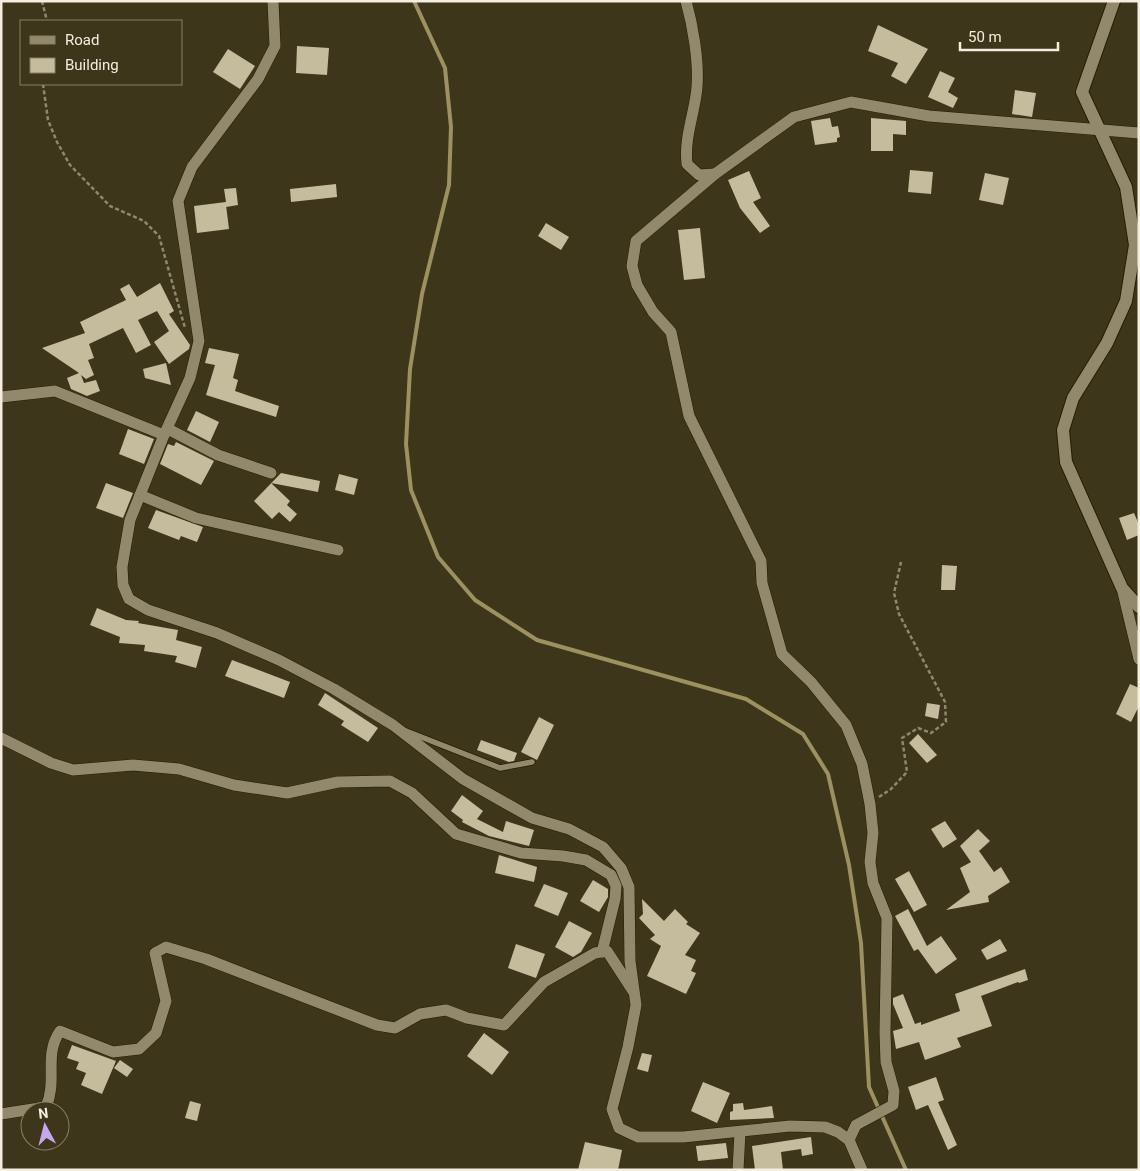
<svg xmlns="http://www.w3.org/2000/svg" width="1140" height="1171" font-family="Roboto,sans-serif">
<rect width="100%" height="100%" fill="#3d361b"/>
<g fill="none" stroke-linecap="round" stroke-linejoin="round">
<path stroke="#9d9061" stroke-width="4" d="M414 1 445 68 451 127 449 185 422 294 410 369 406 444 411 490 438 557 475 600 537 640 746 699 803 734 828 774 849 865 861 943 869 1087 906 1170"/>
</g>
<g fill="#c5bc9e">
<path d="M878 25 928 49 906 84 891 76 898 63 868 51Z"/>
<path d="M297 46 329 48 327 75 296 73Z"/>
<path d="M228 49 255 66 240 89 213 72Z"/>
<path d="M940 71 955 78 948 92 958 98 953 108 928 97Z"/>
<path d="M1015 90 1036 93 1032 117 1012 114Z"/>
<path d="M830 118 832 127 838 126 840 137 837 138V142L815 145 811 121Z"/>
<path d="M871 118 906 121V135L893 134V151H871Z"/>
<path d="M910 170 933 172 931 194 908 192Z"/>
<path d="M749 171 761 198 753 202 770 226 760 233 740 208 728 180Z"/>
<path d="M985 173 1009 178 1003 205 979 200Z"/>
<path d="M336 184 337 197 291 202 290 189Z"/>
<path d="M236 188 238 205 226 207V205L229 229 197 233 194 206 226 202 224 189Z"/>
<path d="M546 223 569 237 561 250 538 236Z"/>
<path d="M700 228 705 278 684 280 678 230Z"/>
<path d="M160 283 174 311 169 314 190 345 189 349 169 364 154 342 169 331 157 311 138 320 151 345 136 353 123 328 89 344 94 358 88 360 94 375 86 379 81 375 84 383 96 380 100 391 87 396 71 389 67 378 79 373 42 348 85 333 80 322 126 300 120 289 129 284 137 297Z"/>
<path d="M209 348 239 354 233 378 238 380 235 391 279 406 276 417 206 395 215 365 205 363Z"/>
<path d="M166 363 171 385 145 378 143 369Z"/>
<path d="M196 411 219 422 210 442 187 430Z"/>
<path d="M128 429 154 439 144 464 119 454Z"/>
<path d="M176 442 214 461 201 485 160 464 168 444 174 446Z"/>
<path d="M281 473 320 481 318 492 271 483 290 501 287 505 297 514 290 522 279 512 272 519 254 501Z"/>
<path d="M339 474 358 479 354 495 335 490Z"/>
<path d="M106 483 133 493 123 518 96 508Z"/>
<path d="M156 510 203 527 197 542 181 536 179 540 148 528Z"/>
<path d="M1134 513 1139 525V535L1127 540 1119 518Z"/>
<path d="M942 565 957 566 955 590H941Z"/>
<path d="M97 608 126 620 139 621 138 623 178 630 176 640 202 647 196 668 175 662 177 656 144 651 145 645 119 643 120 637 90 625Z"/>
<path d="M232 660 290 682 284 698 225 676Z"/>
<path d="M1130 684 1139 688V706L1131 722 1116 714Z"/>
<path d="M325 693 378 728 368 742 341 725 344 721 318 705Z"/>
<path d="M927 703 940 705 938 719 925 716Z"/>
<path d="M539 717 554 725 537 760 521 752Z"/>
<path d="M918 734 937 755 927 763 909 743Z"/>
<path d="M481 740 517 753 514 761 509 762 477 750Z"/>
<path d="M462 795 483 811 477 819 503 832 506 821 534 830 529 846 489 836 462 822 463 820 451 811Z"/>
<path d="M945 821 957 839 943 848 931 829Z"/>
<path d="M978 829 990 841 979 851 994 872 1001 867 1010 882 988 896 989 902 946 910 970 892 960 868 971 862 960 846Z"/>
<path d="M499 855 537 867 534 882 495 873Z"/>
<path d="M909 871 927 905 914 912 895 879Z"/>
<path d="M593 880 608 889V897L599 912 580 901Z"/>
<path d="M544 884 568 893 558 916 534 906Z"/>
<path d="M642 899 664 921 675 909 688 922 686 924 700 933 685 955 696 960 691 971 696 973 686 994 647 976 661 946 650 939 655 935 639 918 643 914Z"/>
<path d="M908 909 927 946 941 936 957 959 936 974 918 949 914 951 895 916Z"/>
<path d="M569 921 592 933 581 952 573 957 555 947Z"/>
<path d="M1000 939 1007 951 987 960 981 950Z"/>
<path d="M516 944 545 954 536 978 508 968Z"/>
<path d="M1025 969 1028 980 1019 983 1018 982 981 996 992 1026 957 1038 961 1047 925 1060 919 1042 896 1049 893 1031 903 1028 893 1004V998L903 994 915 1024 921 1022V1025L960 1011 955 994Z"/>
<path d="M484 1033 509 1052 492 1075 467 1056Z"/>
<path d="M72 1045 116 1061 102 1094 81 1085 86 1073 76 1069 79 1062 67 1058Z"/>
<path d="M642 1053 652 1055 648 1072 637 1069Z"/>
<path d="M120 1060 133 1069 127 1077 114 1068Z"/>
<path d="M936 1077 944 1100 938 1102 957 1145 948 1150 928 1105 916 1110 908 1087Z"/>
<path d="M703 1082 730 1093 717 1123 691 1111Z"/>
<path d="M190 1101 201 1104 197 1121 185 1118Z"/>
<path d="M743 1103 744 1110 772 1106 774 1118 730 1120V1112L733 1111V1104Z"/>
<path d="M811 1137 813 1154 802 1156 801 1149 781 1152 783 1170H755L752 1146Z"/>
<path d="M585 1142 622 1150 618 1170H578Z"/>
<path d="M726 1143 728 1158 698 1161 696 1146Z"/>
</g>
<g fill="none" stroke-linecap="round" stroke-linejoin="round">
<defs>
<path id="service" d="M406 731 500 768 532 762"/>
<g id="minor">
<path d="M273 1 275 46 258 79 192 167 178 201 199 341 190 378 164 435 130 520 122 567 123 585 129 599 148 610 217 633 279 660 334 689 393 725 463 779 532 818 569 829 603 847 621 868 629 887 630 961 636 1005 628 1047 612 1109 619 1128 638 1137H683L790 1126 825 1127 838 1132 849 1140 862 1170"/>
<path d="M686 1C693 26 699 61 697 87 695 113 684 136 687 164L699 175 715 174 636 241 632 266 637 285 653 312 671 332 689 416 761 561 762 583 782 654 811 682 846 725 862 764 870 804 873 833 870 862 873 883 887 918 885 1033 886 1062 894 1091 893 1105 856 1125 849 1140"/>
<path d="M715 174 794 117 851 102 929 116 1139 133"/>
<path d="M1 397 55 391 164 435"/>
<path d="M168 429 218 455 271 473"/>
<path d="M140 495 196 518 338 550"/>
<path d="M1122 588 1139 659"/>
<path d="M1 738 51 763 73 770 133 765 179 769 234 785 287 793 338 782 390 781 412 793 456 834 521 853 563 856 586 860 611 875 616 886 615 899 602 952"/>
<path d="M1 1114 46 1107C58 1079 43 1056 60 1031L113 1052 139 1049 156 1033 166 1001 155 953 166 947 206 959 377 1025 395 1028 420 1014 446 1010 467 1018 504 1025 544 982 595 953 607 951 633 991"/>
<path d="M738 1170 740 1132"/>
</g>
<path id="tertiary" d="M1114 1 1082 92 1126 187 1135 245 1126 301 1107 343 1073 398 1063 430 1066 462 1122 588 1139 607"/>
</defs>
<use href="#service" stroke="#241d03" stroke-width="7"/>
<use href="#minor" stroke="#241d03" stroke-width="12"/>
<use href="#tertiary" stroke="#241d03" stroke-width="14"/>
<g stroke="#8e8872" stroke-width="2.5" stroke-dasharray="4 2.5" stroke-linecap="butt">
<path d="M42 1 47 21"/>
<path d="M43 84 48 120 57 142 70 165 110 206 144 221 159 236 185 328"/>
<path d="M879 797 891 789 907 772 902 738 918 728 931 733 946 722 945 702 899 614 894 593 901 562"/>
</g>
<use href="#service" stroke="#92896c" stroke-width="5.5"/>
<use href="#minor" stroke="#92896c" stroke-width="11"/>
<use href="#tertiary" stroke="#92896c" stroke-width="12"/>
</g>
<rect width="1140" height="1171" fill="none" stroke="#f3eede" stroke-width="5"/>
<rect x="20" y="20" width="162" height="65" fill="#3d361b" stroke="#868069"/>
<rect x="30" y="36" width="25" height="8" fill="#92896c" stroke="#868069"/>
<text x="65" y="45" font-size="15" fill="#f3eede">Road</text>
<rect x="30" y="58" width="25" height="15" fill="#c5bc9e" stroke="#868069"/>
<text x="65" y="70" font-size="15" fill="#f3eede">Building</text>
<g transform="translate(45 1126) rotate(353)"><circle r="24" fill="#3d361b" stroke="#868069"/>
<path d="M0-4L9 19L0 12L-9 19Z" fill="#c6a6f0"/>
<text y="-8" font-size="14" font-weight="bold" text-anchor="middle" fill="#f3eede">N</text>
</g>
<path d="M960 42v8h98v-8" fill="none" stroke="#f3eede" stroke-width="2.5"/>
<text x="968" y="42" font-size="15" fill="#f3eede" stroke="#3d361b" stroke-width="4" paint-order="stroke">50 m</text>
</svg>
